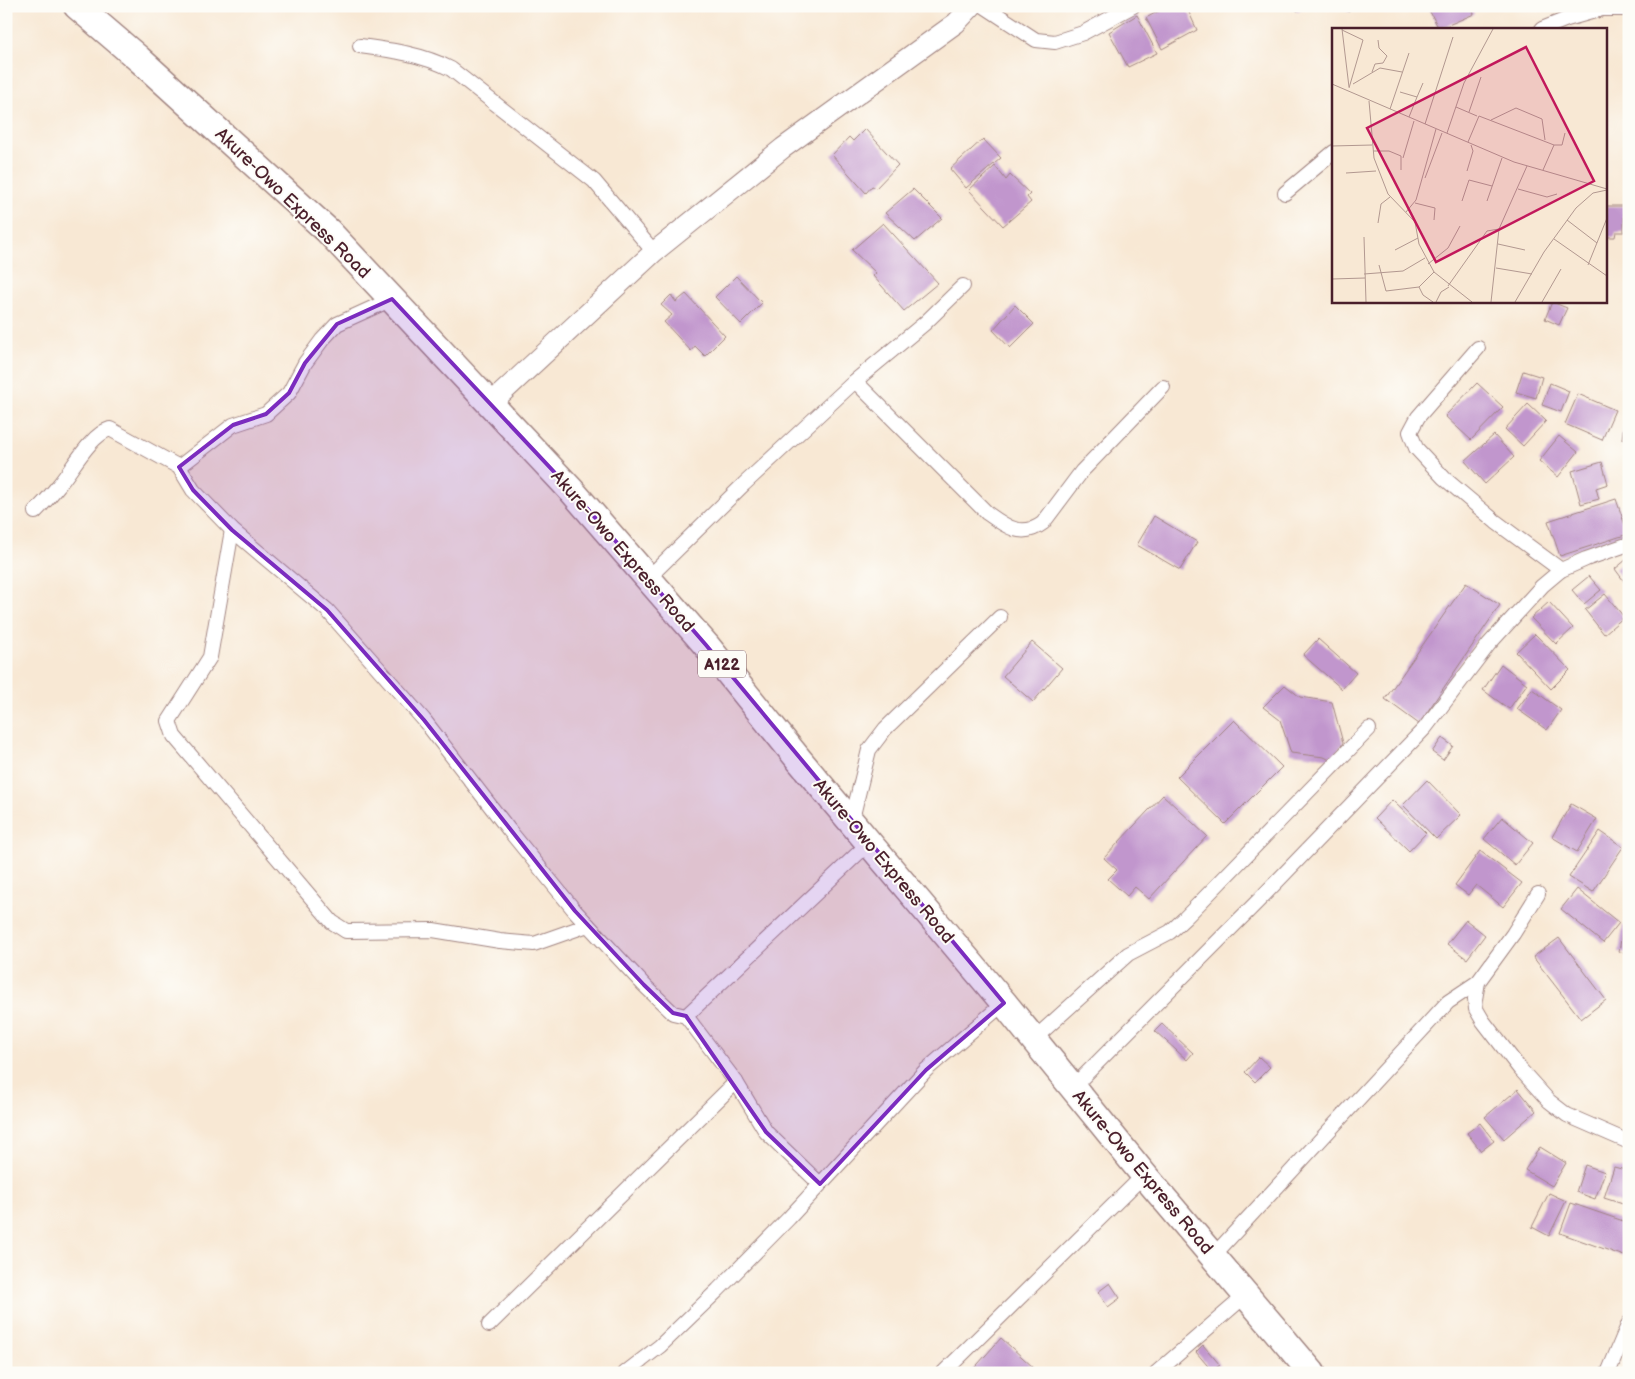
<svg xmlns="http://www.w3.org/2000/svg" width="1635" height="1379" font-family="'Balsamiq Sans',sans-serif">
<rect width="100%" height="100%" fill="#fdfcf7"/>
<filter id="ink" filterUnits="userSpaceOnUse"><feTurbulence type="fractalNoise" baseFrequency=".02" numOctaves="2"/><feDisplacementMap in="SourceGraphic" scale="10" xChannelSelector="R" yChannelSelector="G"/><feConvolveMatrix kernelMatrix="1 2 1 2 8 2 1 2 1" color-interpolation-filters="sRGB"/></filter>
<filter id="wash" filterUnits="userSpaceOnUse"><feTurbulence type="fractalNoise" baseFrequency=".0096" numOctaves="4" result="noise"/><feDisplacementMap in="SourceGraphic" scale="20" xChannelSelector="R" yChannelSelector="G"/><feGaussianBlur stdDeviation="1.12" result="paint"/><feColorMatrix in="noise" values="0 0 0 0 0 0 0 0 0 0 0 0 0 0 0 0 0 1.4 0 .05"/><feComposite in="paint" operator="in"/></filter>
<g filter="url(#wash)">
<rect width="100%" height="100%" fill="#f8e8d4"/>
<g id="blocks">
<g fill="#c196cd">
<path d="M1168 6H1186L1197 30 1162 49 1146 18Z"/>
<path d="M1295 6H1307L1297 11Z"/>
<path d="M1344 6H1357L1348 12Z"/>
<path d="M1427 6H1471L1474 14 1439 29Z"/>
<path d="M1137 15 1157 53 1128 67 1109 32Z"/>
<path d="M865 129 898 165 876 188 872 186 866 193 832 155 849 137 853 141Z"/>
<path d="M983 139 1001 158 966 188 950 169Z"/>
<path d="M995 166 1006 180 1010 175 1030 194 1027 197 1031 202 1003 226 969 190Z"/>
<path d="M913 189 942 218 915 241 885 213Z"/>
<path d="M1606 206H1624V232H1616L1615 237H1606Z"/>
<path d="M883 223 938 283 904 311 873 276 876 273 852 250Z"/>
<path d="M736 276 762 303 741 324 715 297Z"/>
<path d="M686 294 725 336 705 356 695 346 691 351 664 322 672 315 661 305 671 295 676 302Z"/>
<path d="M1552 302 1567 308 1559 325 1545 319Z"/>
<path d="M1015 305 1034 324 1010 348 993 330Z"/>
<path d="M1523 371 1542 377 1536 398 1516 392Z"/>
<path d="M1477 383 1503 407 1471 440 1445 416Z"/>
<path d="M1550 383 1569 391 1561 412 1542 405Z"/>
<path d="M1578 394 1615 410 1602 440 1565 424Z"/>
<path d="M1528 404 1546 421 1523 446 1505 429Z"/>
<path d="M1624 423H1629V439H1622Z"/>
<path d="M1494 435 1514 457 1485 484 1465 461Z"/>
<path d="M1559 436 1578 452 1558 477 1539 461Z"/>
<path d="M1602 462 1608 484 1596 488 1599 499 1581 504 1572 471Z"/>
<path d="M1616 499 1628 534 1560 556 1548 521Z"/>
<path d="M1154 516 1197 542 1180 570 1137 545Z"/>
<path d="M1627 559 1629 561V588L1615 569Z"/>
<path d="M1589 576 1601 590 1584 604 1572 590Z"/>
<path d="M1466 583 1500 605 1419 724 1385 699Z"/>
<path d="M1605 594 1624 617 1604 634 1585 610Z"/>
<path d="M1549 602 1573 628 1556 644 1531 618Z"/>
<path d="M1535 634 1570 670 1551 689 1516 652Z"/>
<path d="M1318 639 1356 673 1342 689 1303 655Z"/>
<path d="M1032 642 1062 668 1033 702 1003 676Z"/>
<path d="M1501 664 1527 684 1509 709 1483 690Z"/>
<path d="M1285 685 1300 697 1332 702 1343 743 1332 761 1324 757 1291 753 1280 720 1263 707Z"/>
<path d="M1532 689 1561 710 1547 730 1517 709Z"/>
<path d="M1234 720 1282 767 1225 824 1177 777Z"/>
<path d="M1442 738 1453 746 1443 760 1432 752Z"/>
<path d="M1427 780 1461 815 1436 839 1403 805Z"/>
<path d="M1163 795 1207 836 1149 899 1135 887 1127 896 1108 879 1117 870 1104 858Z"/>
<path d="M1392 800 1426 833 1409 851 1375 818Z"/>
<path d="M1571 804 1597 819 1577 852 1552 837Z"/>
<path d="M1502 817 1533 843 1515 865 1484 839Z"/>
<path d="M1600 831 1623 847 1593 892 1569 877Z"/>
<path d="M1480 851 1522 883 1503 907 1476 885 1468 895 1455 885Z"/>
<path d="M1577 889 1619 923 1603 943 1561 909Z"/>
<path d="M1466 920 1485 935 1467 959 1447 944Z"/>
<path d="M1623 926 1629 927V953L1619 952Z"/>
<path d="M1559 938 1606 1000 1581 1019 1533 957Z"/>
<path d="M1162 1024 1193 1053 1187 1060 1155 1031Z"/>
<path d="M1259 1057 1270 1067 1255 1082 1245 1072Z"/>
<path d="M1518 1089 1536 1111 1504 1139 1485 1117Z"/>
<path d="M1480 1123 1494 1141 1481 1151 1467 1133Z"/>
<path d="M1540 1147 1566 1163 1552 1186 1525 1170Z"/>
<path d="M1585 1165 1605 1172 1595 1199 1576 1192Z"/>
<path d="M1614 1167 1629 1171V1206L1604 1198Z"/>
<path d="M1549 1193 1566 1201 1549 1236 1532 1227Z"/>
<path d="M1571 1203 1629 1223V1244L1624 1256 1560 1233Z"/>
<path d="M1110 1283 1120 1298 1108 1307 1098 1292Z"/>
<path d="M1001 1338 1033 1367 1028 1373H970Z"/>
<path d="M1203 1345 1220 1365 1212 1371 1196 1352Z"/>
</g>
</g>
</g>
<g filter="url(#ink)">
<use href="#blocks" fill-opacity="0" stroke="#a18480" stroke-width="1"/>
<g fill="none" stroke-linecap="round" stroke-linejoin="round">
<defs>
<g id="street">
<path d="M984 6 1036 40 1055 42 1083 33 1133 6"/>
<path d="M1542 29 1567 19 1602 9H1629"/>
<path d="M360 46C391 50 422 54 451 69L594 181 654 252"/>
<path d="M1285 193 1334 152"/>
<path d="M1478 348 1418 417 1410 432 1416 448 1444 478 1496 522 1561 570"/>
<path d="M855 381 987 513C1005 526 1022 539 1043 523L1082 471 1163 387"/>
<path d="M179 467 233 425 266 414 289 393 305 363 322 340 337 324 392 299"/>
<path d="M35 512C43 504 51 495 58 486 72 470 90 435 110 429L179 467 193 490 232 530 327 610 424 720 509 830 575 911 644 985 673 1013 686 1016 869 843"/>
<path d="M232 530 210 657 169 721 174 736 332 922 346 931 433 930 500 941 534 944 588 925"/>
<path d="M647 579 744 484 855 381 925 323 963 286"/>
<path d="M851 823 869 750 885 729 1000 617"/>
<path d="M1538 894 1513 934 1478 982 1475 999 1476 1009 1483 1021 1520 1069 1549 1101 1567 1115 1629 1142"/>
<path d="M686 1016 736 1082 766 1132 820 1184"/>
<path d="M1034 1039 1128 954 1170 932 1185 918 1369 729"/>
<path d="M1073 1087 1259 900 1425 728 1489 644 1542 586 1561 570 1586 559 1629 544"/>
<path d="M1213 1256 1448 1002 1478 982"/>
<path d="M489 1325 736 1082"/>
<path d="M625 1373 660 1346 718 1290 789 1218 926 1070 1004 1003"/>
<path d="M943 1373 1144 1175"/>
<path d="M1156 1373 1246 1295"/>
<path d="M1608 1373 1629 1323"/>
</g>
<path id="secondary" d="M490 404 654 252 783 148 956 23 972 6"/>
<path id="highway" d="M77 6 139 59 328 231 572 491 706 645 800 761 1004 1003 1144 1175 1312 1373"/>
</defs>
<use href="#street" stroke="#a18480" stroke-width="16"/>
<use href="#secondary" stroke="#a18480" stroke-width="22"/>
<use href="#highway" stroke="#a18480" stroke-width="29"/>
<use href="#street" stroke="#fff" stroke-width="14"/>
<use href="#secondary" stroke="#fff" stroke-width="20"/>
<use href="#highway" stroke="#fff" stroke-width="26"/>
</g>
</g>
<path fill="#7b2cbf" fill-opacity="0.2" stroke="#7b2cbf" stroke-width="4" stroke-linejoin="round" d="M392 299 572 491 706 645 1004 1003 926 1070 820 1184 766 1132 686 1016 673 1013 644 985 575 911 424 720 327 610 232 530 193 490 179 467 233 425 266 414 289 393 305 363 337 324Z"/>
<g text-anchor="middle" stroke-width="4" stroke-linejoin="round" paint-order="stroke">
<rect fill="#fdfcf7" stroke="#806168" stroke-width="1" x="698" y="650.5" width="48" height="27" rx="4"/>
<g font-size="16" font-weight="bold" fill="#4a1f2b">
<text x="722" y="670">A122</text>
</g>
<g font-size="18" fill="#4a1f2b" stroke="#fdfcf7">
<text transform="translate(293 203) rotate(44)" y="6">Akure-Owo Express Road</text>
<text transform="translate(623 551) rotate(49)" y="6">Akure-Owo Express Road</text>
<text transform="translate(884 861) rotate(50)" y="6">Akure-Owo Express Road</text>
<text transform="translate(1143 1172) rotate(50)" y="6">Akure-Owo Express Road</text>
</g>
</g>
<g transform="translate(1332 28)">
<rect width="275" height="275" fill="#f8e8d4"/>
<path fill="none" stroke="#b29890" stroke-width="1" d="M10 1 17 59M10 2 31 12 17 60M40 44 43 36 51 35 55 28 47 20 46 12M0 56 182 134 275 161M21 56 48 40 70 44M68 64 85 69 77 89M85 69 91 55M37 73 42 130 56 166 83 194 87 216 102 244 140 274M124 79 145 88M58 81 77 25M137 84 149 49M159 92 184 80 210 91 213 112M93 96 121 9M115 105 132 55 161 1M136 114 147 88 222 117H230L233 105M0 118 40 117M41 123H57L69 128V142M71 130 82 93M211 142 222 117M135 143 141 123 139 117M14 145 44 143M93 150 110 105M186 161 215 169 225 166M130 173 137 152 160 158M155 173 170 130M83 175 103 180 102 192M74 184 84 172 104 101M235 192 265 215M46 195 49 176 58 169M32 209 34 274M222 211 275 248M166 216 193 222M63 222 86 210M96 236 116 220 128 198M47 237 54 263 87 259 102 244M256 237 275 190M164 240 200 246M32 246 71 243 93 230M0 251 33 250M116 258 155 203 167 201M87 259 91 267 101 274M104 274 109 264 117 259M159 274 167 201 195 138M183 274 212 224 244 180 261 165 275 162M210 274 229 241"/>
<path fill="#c2185b" fill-opacity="0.15" stroke="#c2185b" stroke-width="2.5" d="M194 19 262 153 104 234 35 100Z"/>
<rect width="275" height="275" fill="none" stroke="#4a1f2b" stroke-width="2.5"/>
</g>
<rect width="1635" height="1379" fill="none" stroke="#fdfcf7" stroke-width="25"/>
</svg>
